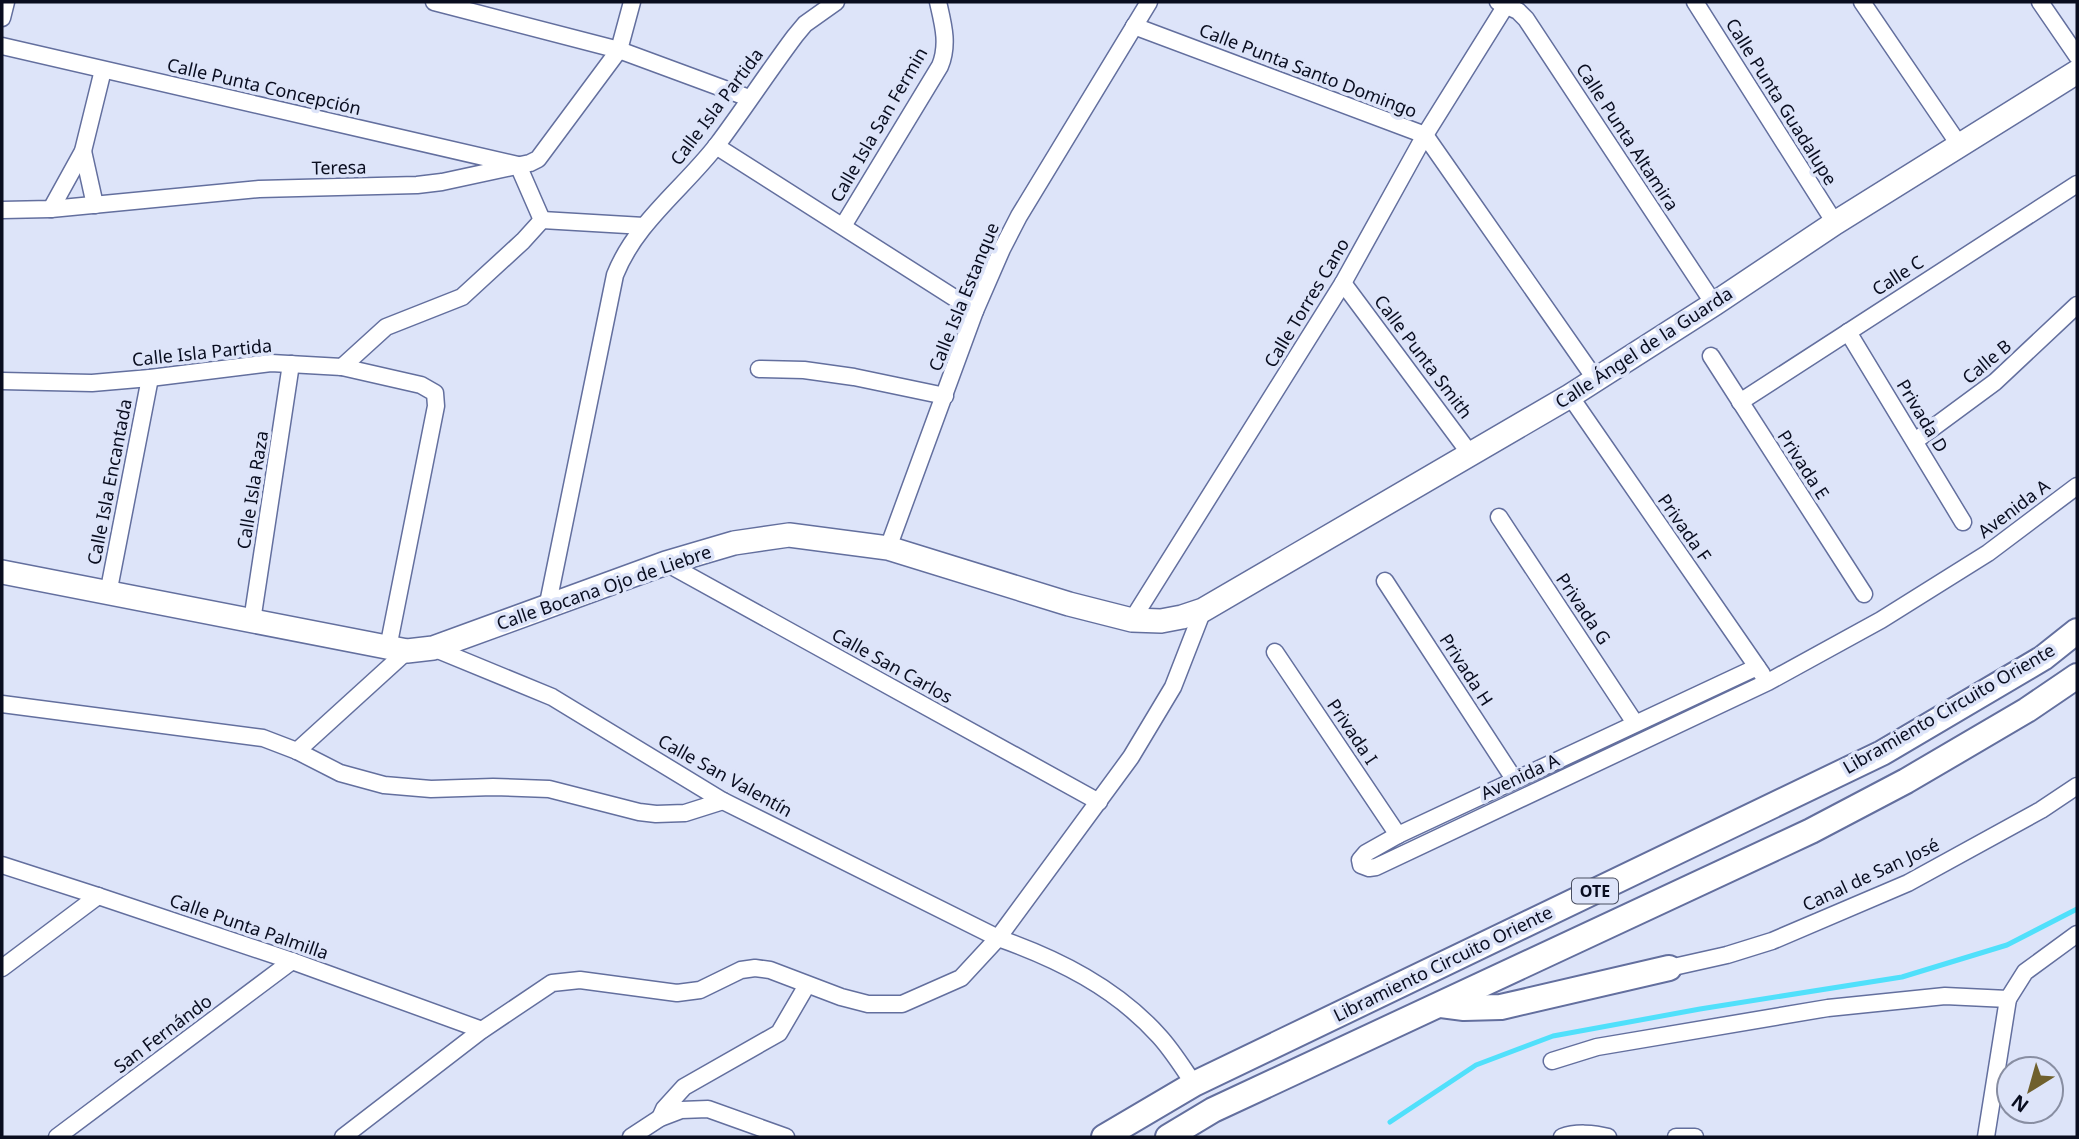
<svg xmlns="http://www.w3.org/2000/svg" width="2079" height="1139" font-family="'Noto Sans',sans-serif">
<rect width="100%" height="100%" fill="#dde4f9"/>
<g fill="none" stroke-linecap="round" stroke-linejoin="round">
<path stroke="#50e0fb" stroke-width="5" d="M1390 1122 1476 1065 1553 1036 1700 1009 1902 977 2007 945 2077 909"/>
<defs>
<g id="street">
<path d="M434 2 619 50 749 98"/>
<path d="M1498 2 1518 11 1526 19 1714 304"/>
<path d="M1695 2 1835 223"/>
<path d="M1862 2 1960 146"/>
<path d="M2040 2 2077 56"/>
<path d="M2 18 6 2"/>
<path d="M1134 26 1425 135 1596 380"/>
<path d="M2 46 518 165 542 220"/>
<path d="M716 146 975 311"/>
<path d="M83 151 95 205"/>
<path d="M51 209 83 151 103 70"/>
<path d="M2 210 51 209 259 189 417 185 442 182 530 163 538 159 619 50 632 2"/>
<path d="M542 220 644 226"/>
<path d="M843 226 940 66C949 44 943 24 938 2"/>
<path d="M1343 283 1471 455"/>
<path d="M1848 332 1963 522"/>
<path d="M1711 356 1864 594"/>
<path d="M342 367 386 327 462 297 523 241 542 220"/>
<path d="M759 369 804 370 854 377 945 396"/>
<path d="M2 381 92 383 150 378 271 363 342 367 421 385 435 393 436 406 388 648"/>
<path d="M1570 396 1762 674"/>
<path d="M1740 402 2077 184"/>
<path d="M1915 441 1995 382 2077 305"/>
<path d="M1499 517 1635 723"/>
<path d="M888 548 975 311 1002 249 1019 216 1149 2"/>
<path d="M666 563 1099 802"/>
<path d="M1385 581 1514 779"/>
<path d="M108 594 150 378"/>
<path d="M547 608 615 275C636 222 683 189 717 145 744 109 768 72 795 36L805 24 836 2"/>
<path d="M1132 620 1343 283 1425 135 1508 2"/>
<path d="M252 621 291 364"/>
<path d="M433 648 552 697 723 801 998 938C1058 959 1116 988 1159 1036 1172 1050 1183 1068 1194 1084"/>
<path d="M1275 652 1398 835"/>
<path d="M1757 667 1398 835 1366 853 1360 860 1361 865 1369 868 1376 867 1768 682 1881 620 1988 553 2077 486"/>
<path d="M2 704 263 738 297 751 340 773 384 785 431 789 493 787 549 789 639 812 656 814 685 813 723 801"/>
<path d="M297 751 407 651"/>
<path d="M2 865 98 896 292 961 482 1030"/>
<path d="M2 968 98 896"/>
<path d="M1669 968 1727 955 1772 941 1908 883 2041 810 2077 786"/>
<path d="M1552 1061 1597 1047 1828 1008 1945 996 2008 999 2025 972 2077 934"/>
<path d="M660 1118 664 1109 684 1087 779 1033 807 985"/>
<path d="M57 1137 292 961"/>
<path d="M343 1137 482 1030 552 983 580 980 677 993 700 990 741 970 755 968 770 970 841 997 868 1004H902L961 978 998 938 1131 757 1173 687 1203 610"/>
<path d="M631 1137 660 1118 681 1110 708 1109 786 1137"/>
<path d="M1562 1137C1575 1132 1594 1133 1608 1137"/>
<path d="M1676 1137H1695"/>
<path d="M1986 1137 2008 999"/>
</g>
<path id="secondary" d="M2 572 407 651 433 648 666 563 734 543 789 535 888 548 1069 604 1132 620 1161 621 1182 617 1203 610 1570 396 1714 304 1835 223 2077 72"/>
<g id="primary">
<path d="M1441 1005 1464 1008 1501 1007 1669 968"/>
<path d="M1104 1137 1194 1084 1882 753 2043 658 2077 631"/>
<path d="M1168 1137 1213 1110 1811 831 1906 781 2027 710 2077 676"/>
</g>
</defs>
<use href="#street" stroke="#636f9e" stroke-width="19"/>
<use href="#secondary" stroke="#636f9e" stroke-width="26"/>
<use href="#primary" stroke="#636f9e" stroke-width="28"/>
<use href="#street" stroke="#fff" stroke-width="16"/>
<use href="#secondary" stroke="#fff" stroke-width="23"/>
<use href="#primary" stroke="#fff" stroke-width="24"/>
</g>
<g text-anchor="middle" stroke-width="7" stroke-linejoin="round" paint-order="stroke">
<rect fill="#dde4f9" stroke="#494e60" stroke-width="2" x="1572" y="878.5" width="46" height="25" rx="5"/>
<g font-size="16" font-weight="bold" fill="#090d1f">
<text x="1595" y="897">OTE</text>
</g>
<g font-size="18" fill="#090d1f" stroke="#dde4f9">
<text transform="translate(1308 71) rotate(21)" y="6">Calle Punta Santo Domingo</text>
<text transform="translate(264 87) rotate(13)" y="6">Calle Punta Concepción</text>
<text transform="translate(1781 102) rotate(58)" y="6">Calle Punta Guadalupe</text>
<text transform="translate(717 107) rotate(-53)" y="6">Calle Isla Partida</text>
<text transform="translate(879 125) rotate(-60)" y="6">Calle Isla San Fermin</text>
<text transform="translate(1627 137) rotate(57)" y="6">Calle Punta Altamira</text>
<text transform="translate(339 168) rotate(-1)" y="6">Teresa</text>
<text transform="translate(1898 276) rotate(-33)" y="6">Calle C</text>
<text transform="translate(964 297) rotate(-68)" y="6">Calle Isla Estanque</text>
<text transform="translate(1307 303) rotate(-59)" y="6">Calle Torres Cano</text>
<text transform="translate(1644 348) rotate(-33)" y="6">Calle Ángel de la Guarda</text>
<text transform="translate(202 353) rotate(-6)" y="6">Calle Isla Partida</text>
<text transform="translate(1423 357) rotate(53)" y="6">Calle Punta Smith</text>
<text transform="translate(1987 362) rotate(-40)" y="6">Calle B</text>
<text transform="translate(1922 416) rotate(59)" y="6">Privada D</text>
<text transform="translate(1803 465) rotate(57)" y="6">Privada E</text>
<text transform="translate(110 482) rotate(-79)" y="6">Calle Isla Encantada</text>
<text transform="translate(253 490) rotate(-81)" y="6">Calle Isla Raza</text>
<text transform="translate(2014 509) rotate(-37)" y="6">Avenida A</text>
<text transform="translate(1684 528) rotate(55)" y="6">Privada F</text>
<text transform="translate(604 588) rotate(-19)" y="6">Calle Bocana Ojo de Liebre</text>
<text transform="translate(1583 609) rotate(56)" y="6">Privada G</text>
<text transform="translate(892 666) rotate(29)" y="6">Calle San Carlos</text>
<text transform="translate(1466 670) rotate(57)" y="6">Privada H</text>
<text transform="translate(1949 709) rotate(-30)" y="6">Libramiento Circuito Oriente</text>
<text transform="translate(1352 732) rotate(56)" y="6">Privada I</text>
<text transform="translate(725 776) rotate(29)" y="6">Calle San Valentín</text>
<text transform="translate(1520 777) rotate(-25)" y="6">Avenida A</text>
<text transform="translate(1871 875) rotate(-25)" y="6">Canal de San José</text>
<text transform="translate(249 927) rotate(19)" y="6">Calle Punta Palmilla</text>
<text transform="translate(1443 964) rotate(-26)" y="6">Libramiento Circuito Oriente</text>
<text transform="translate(163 1034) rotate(-37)" y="6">San Fernándo</text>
</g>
</g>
<rect width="2079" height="1139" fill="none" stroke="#090d1f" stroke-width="7"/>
<g transform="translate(2030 1090) rotate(217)"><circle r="33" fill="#dde4f9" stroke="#888ea2" stroke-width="2"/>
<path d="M0-5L12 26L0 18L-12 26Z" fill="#6f602d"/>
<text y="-10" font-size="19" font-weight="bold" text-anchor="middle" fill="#090d1f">N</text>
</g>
</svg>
